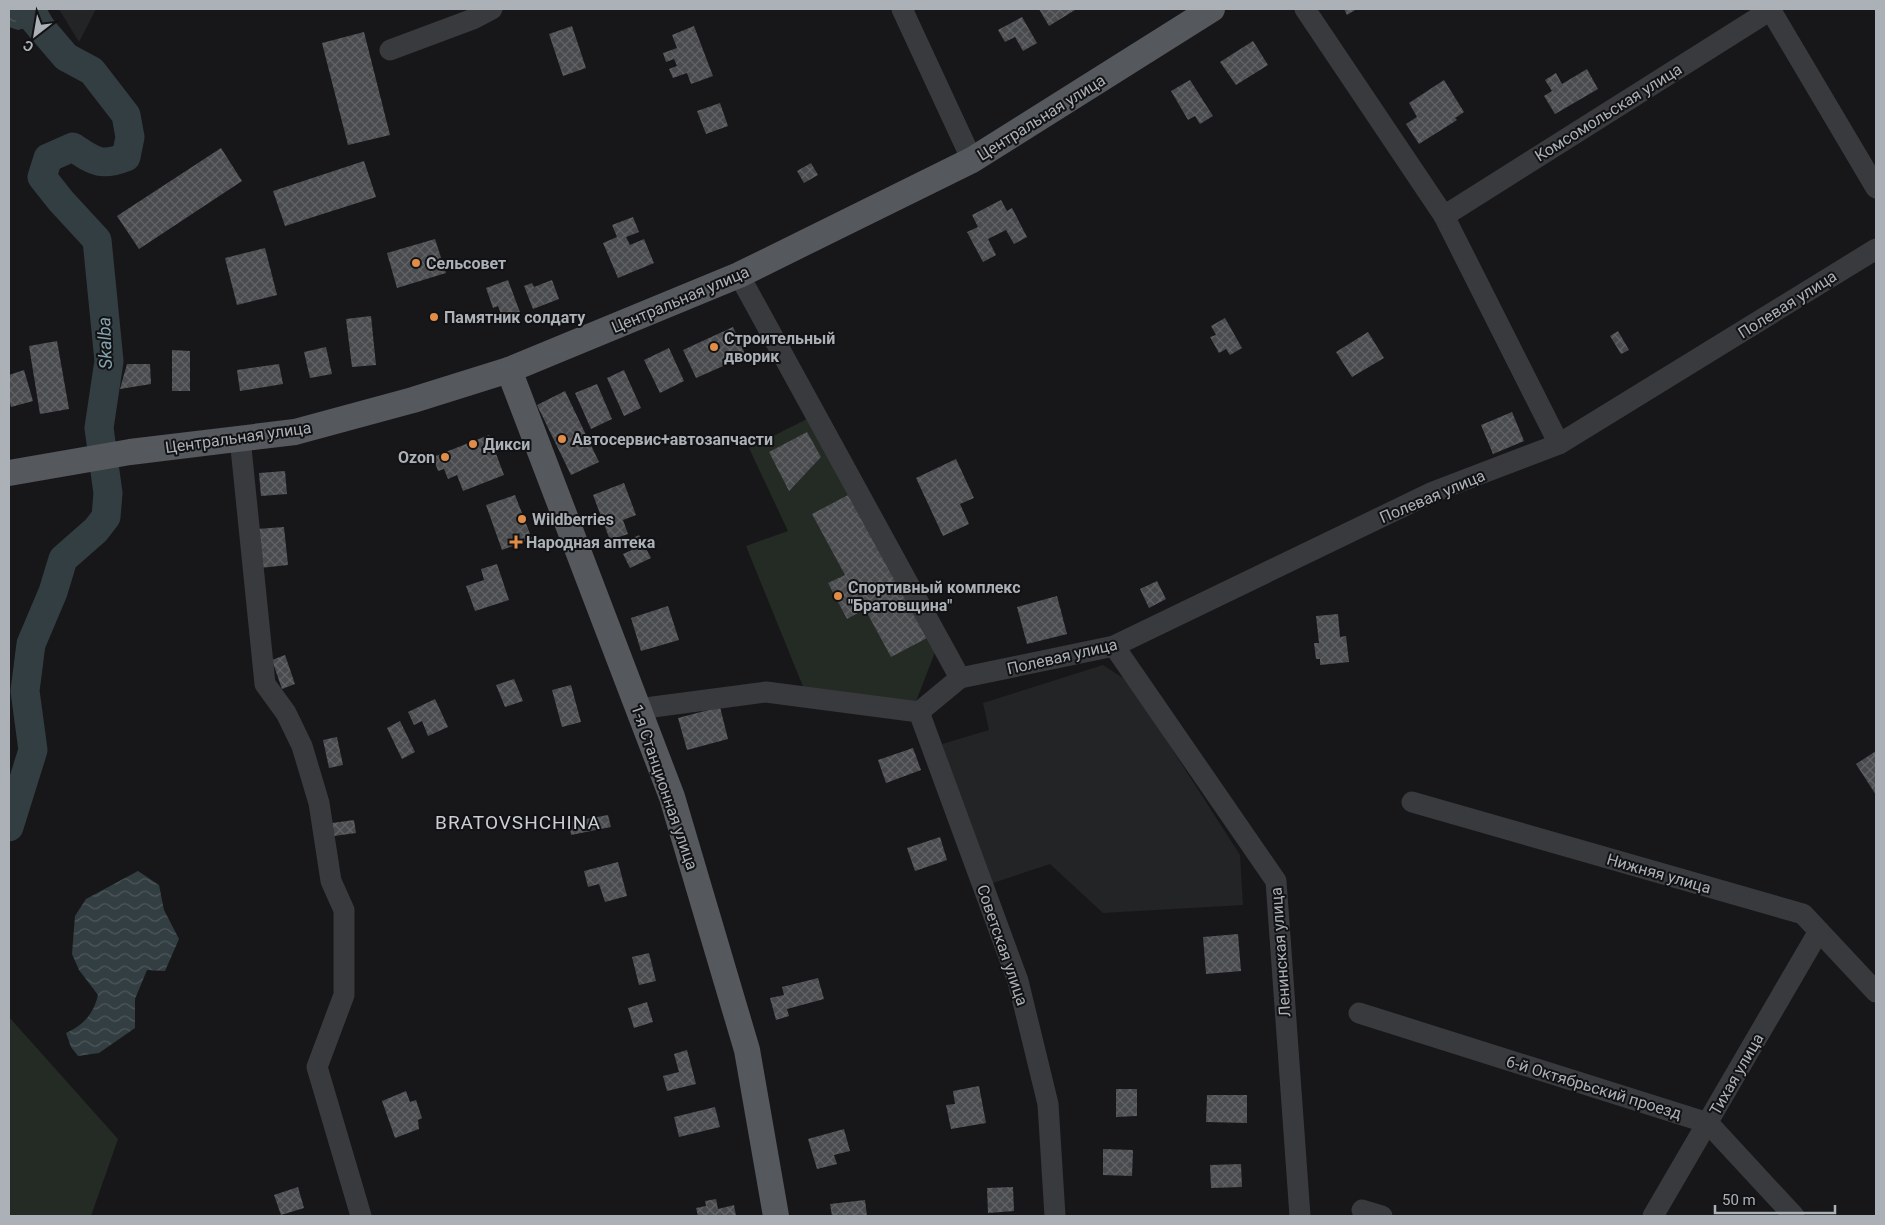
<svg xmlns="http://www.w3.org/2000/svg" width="1885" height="1225" font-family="Roboto,sans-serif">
<defs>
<pattern id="water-waves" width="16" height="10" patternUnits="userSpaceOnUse" patternTransform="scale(1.25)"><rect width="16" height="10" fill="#333e42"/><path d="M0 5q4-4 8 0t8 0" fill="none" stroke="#4e585b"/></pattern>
<pattern id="building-cross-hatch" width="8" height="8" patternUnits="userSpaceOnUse" patternTransform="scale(1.25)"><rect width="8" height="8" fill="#494b4e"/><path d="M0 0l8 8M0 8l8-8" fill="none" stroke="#616365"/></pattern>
</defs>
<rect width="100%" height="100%" fill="#171719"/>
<g fill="#232426">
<path d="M59 9H96L79 42Z"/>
<path d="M1103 665 1129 682 1240 855 1243 905 1103 913 1050 864 990 884 942 744 989 730 983 703Z"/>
</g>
<g fill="#242a24">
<path d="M809 418 937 647 915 704 804 689 746 546 788 531 749 448Z"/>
<path d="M9 1017 118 1139 91 1216H9Z"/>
</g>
<g fill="url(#water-waves)">
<path d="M9 9H47L63 37 66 57 57 66 31 26 18 30 9 27Z"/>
<path d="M138 871 159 885 164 910 179 939 165 971 147 970 135 999V1028L99 1053 78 1056 71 1047 66 1033C84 1025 94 1013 98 995L79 970 72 954 75 916 86 899Z"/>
</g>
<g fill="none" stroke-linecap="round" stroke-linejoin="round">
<path stroke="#333e42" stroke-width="29" d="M9 827 33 750 25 691 31 644 53 592 63 559 96 530 106 517 108 493 99 428 109 361 97 240 61 201 42 177 48 158 73 147C94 161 100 167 126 157L130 137 126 115 92 71 66 57 25 9"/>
</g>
<g fill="url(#building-cross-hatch)">
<path d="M1039 9H1074L1075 10 1049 26Z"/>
<path d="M1344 9H1357L1347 15Z"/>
<path d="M1022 17 1037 43 1023 51 1015 37 1005 42 998 30Z"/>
<path d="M572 26 586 68 563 76 549 34Z"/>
<path d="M694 26 713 76 691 84 687 73 673 78 669 69 677 66 674 59 666 62 663 53 677 48 672 35Z"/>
<path d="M364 32 390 135 348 145 322 43Z"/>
<path d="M1253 41 1268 65 1236 85 1220 62Z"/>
<path d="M1587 69 1598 89 1555 114 1544 96 1552 91 1545 80 1556 73 1562 84Z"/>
<path d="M1190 80 1213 116 1200 124 1195 116 1188 120 1171 91Z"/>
<path d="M1444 80 1464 112 1455 118 1457 120 1419 144 1406 124 1417 117 1409 103Z"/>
<path d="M720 103 728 126 706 134 697 111Z"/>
<path d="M221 148 242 181 139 249 117 216Z"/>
<path d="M364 161 376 197 285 226 273 191Z"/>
<path d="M811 163 818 175 804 183 797 171Z"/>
<path d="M1001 200 1007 211 1012 208 1027 237 1014 244 1006 230 988 239 996 255 983 262 967 232 978 227 972 215Z"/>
<path d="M633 217 639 232 626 237 630 245 644 239 654 263 618 278 603 243 617 237 612 225Z"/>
<path d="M435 239 446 273 397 288 387 253Z"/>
<path d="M265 248 277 295 237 305 225 258Z"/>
<path d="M508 280 521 315 504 322 498 306 493 308 486 288Z"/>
<path d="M552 280 559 299 533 309 524 286 532 283 534 287Z"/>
<path d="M371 316 376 365 352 367 346 319Z"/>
<path d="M1225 318 1242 348 1230 355 1226 349 1219 353 1210 337 1216 335 1211 326Z"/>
<path d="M733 327 746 356 696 378 683 350Z"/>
<path d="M1618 331 1629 350 1621 354 1610 336Z"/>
<path d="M1368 332 1384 358 1352 377 1336 352Z"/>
<path d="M57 341 69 409 40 414 29 346Z"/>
<path d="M326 347 332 374 310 378 304 352Z"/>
<path d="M669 348 684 381 660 393 644 360Z"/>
<path d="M172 350 190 351V391H172Z"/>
<path d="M127 364H150L151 384 120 389Z"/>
<path d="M279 364 283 384 240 391 237 370Z"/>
<path d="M24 370 33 401 11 407 9 398V375Z"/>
<path d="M624 370 641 408 624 416 607 378Z"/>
<path d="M597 384 612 419 591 429 575 393Z"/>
<path d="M565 391 599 462 571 475 537 405Z"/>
<path d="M1512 412 1524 441 1493 454 1481 425Z"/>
<path d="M807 432 821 457 789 491 769 452Z"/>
<path d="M489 435 504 475 463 491 457 475 448 479 444 469 438 471 433 457Z"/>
<path d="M956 459 974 498 960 504 969 524 943 536 916 478Z"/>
<path d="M285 471 287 494 261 496 259 473Z"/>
<path d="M624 483 636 515 623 520 628 534 610 540 593 495Z"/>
<path d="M850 494 927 638 891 657 865 609 847 619 828 583 845 575 812 514Z"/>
<path d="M515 495 532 539 502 550 486 505Z"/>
<path d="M284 527 288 565 260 568 257 529Z"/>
<path d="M639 535 651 558 630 568 623 554 632 550 627 541Z"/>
<path d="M497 564 509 600 475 611 466 586 484 580 481 569Z"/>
<path d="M1157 581 1166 599 1149 608 1140 589Z"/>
<path d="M1057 596 1067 634 1027 644 1017 607Z"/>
<path d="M668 606 679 640 641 651 631 618Z"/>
<path d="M1338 614 1340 637 1346 636 1349 662 1320 665V659H1316L1314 643H1319L1316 616Z"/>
<path d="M285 655 295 684 282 689 272 660Z"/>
<path d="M514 679 523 701 505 707 496 685Z"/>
<path d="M571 685 581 722 562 727 552 690Z"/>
<path d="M435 699 448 727 428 736 422 721 414 725 408 712Z"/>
<path d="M720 707 728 739 687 750 678 718Z"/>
<path d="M400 721 415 752 402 759 387 728Z"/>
<path d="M337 737 343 765 329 768 323 740Z"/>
<path d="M913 748 921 770 886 783 878 760Z"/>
<path d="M1876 751V795L1856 764Z"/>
<path d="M608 815 611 827 571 835 569 822Z"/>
<path d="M354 820 356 833 334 836 332 823Z"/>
<path d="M940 837 947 860 915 871 907 848Z"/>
<path d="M618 862 627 896 605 902 599 884 588 887 584 871Z"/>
<path d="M1238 934 1241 971 1206 974 1203 937Z"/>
<path d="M649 953 656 981 639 985 632 957Z"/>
<path d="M818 978 824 999 787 1009 789 1016 776 1020 770 998 784 995 782 987Z"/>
<path d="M647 1002 653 1022 634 1028 628 1008Z"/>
<path d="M687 1050 696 1084 667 1091 663 1076 679 1072 674 1054Z"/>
<path d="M979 1086 986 1123 951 1129 946 1105 955 1104 953 1091Z"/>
<path d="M1116 1089H1137V1116L1116 1117Z"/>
<path d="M406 1091 410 1102 416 1100 422 1118 418 1120 419 1129 395 1138 382 1101Z"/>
<path d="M1207 1095H1247V1123L1206 1122Z"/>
<path d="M715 1107 720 1127 679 1137 674 1117Z"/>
<path d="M844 1129 850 1151 834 1155 837 1164 817 1169 808 1139Z"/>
<path d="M1103 1149 1133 1150 1132 1176 1103 1175Z"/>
<path d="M1241 1164 1242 1187 1211 1188 1210 1165Z"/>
<path d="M298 1187 304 1208 281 1215 274 1195Z"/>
<path d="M1013 1187 1014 1211 988 1213 987 1188Z"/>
<path d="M716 1199 718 1209 734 1205 736 1216H698L696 1208 706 1206 705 1201Z"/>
<path d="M865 1200 867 1216H832L830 1204Z"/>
</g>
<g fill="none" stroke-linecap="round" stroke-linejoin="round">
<g stroke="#383a3d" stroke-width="21">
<path d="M902 9 972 160"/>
<path d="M1305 9 1444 216 1559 444"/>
<path d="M1770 9 1876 188"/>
<path d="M390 50 473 19 492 9"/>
<path d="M1444 216 1772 9"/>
<path d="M739 275 960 678"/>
<path d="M240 438 265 684 286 713 302 746 319 803 331 881 344 910V995L317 1067 361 1216"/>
<path d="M1114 646 1276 881 1300 1216"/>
<path d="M638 709 766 692 919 712 960 678 1114 646 1433 492 1559 444 1876 249"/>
<path d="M919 712 1018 981 1048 1104 1055 1216"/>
<path d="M1412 802 1803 914 1876 992"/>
<path d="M1359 1013 1708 1123 1794 1216"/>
<path d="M1362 1210 1382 1216"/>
<path d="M1653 1216 1819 931"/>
</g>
<g stroke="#55585c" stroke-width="26">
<path d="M509 370 672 797 747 1050 776 1216"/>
<path d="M9 473 130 452 295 432 413 400 509 370 739 275 972 160 1212 9"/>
</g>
</g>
<g fill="#e08d48" stroke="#121214" stroke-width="2">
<circle cx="416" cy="263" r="5"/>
<circle cx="434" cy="317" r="5"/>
<circle cx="714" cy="347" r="5"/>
<circle cx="562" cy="439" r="5"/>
<circle cx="473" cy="444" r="5"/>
<circle cx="445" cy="457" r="5"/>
<circle cx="522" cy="519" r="5"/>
<path d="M513.5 534.5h5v5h5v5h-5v5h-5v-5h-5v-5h5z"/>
<circle cx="838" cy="596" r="5"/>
</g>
<g text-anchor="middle" stroke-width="4" stroke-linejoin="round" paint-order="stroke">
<g font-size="16" fill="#abb1b7" stroke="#121214">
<text transform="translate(1608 112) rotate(-32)" y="6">Комсомольская улица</text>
<text transform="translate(1041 117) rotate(-32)" y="6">Центральная улица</text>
<text transform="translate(680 299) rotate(-23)" y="6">Центральная улица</text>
<text transform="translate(1787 304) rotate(-32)" y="6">Полевая улица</text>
<text transform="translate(238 437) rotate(-8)" y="6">Центральная улица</text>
<text transform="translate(1432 496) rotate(-23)" y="6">Полевая улица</text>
<text transform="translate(1062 656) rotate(-13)" y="6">Полевая улица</text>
<text transform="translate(665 787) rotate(71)" y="6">1-я Станционная улица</text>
<text transform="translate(1659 873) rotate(16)" y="6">Нижняя улица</text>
<text transform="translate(1003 945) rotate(71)" y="6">Советская улица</text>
<text transform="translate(1280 952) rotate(-94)" y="6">Ленинская улица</text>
<text transform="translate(1736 1074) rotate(-60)" y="6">Тихая улица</text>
<text transform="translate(1594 1087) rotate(17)" y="6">6-й Октябрьский проезд</text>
</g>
<g font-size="16" font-weight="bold" fill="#abb1b7" stroke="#121214" text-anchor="start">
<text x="426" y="269">Сельсовет</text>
<text x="444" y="323">Памятник солдату</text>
<text x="724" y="344">Строительный<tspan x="724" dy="18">дворик</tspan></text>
<text x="572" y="445">Автосервис+автозапчасти</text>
<text x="483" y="450">Дикси</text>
<text x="435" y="463" text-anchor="end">Ozon</text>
<text x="532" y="525">Wildberries</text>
<text x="526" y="548">Народная аптека</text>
<text x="848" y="593">Спортивный комплекс<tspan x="848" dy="18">"Братовщина"</tspan></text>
</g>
<g font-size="18" font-style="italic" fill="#85a4af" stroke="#121214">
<text transform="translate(105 343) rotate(-92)" y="6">Skalba</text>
</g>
<g font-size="19" letter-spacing="1" fill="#cbcfd4" stroke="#121214">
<text x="518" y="829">BRATOVSHCHINA</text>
</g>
</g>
<rect width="1885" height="1225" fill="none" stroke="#abb1b7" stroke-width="20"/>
<g transform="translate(35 35) rotate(211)" stroke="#121214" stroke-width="4" paint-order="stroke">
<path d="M0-4L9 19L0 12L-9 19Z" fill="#abb1b7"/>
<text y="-8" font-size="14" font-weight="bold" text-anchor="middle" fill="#abb1b7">С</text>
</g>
<path d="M1715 1205v8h120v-8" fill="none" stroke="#abb1b7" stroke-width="2.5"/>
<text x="1722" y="1205" font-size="15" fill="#abb1b7" stroke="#121214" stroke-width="4" paint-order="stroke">50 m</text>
</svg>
